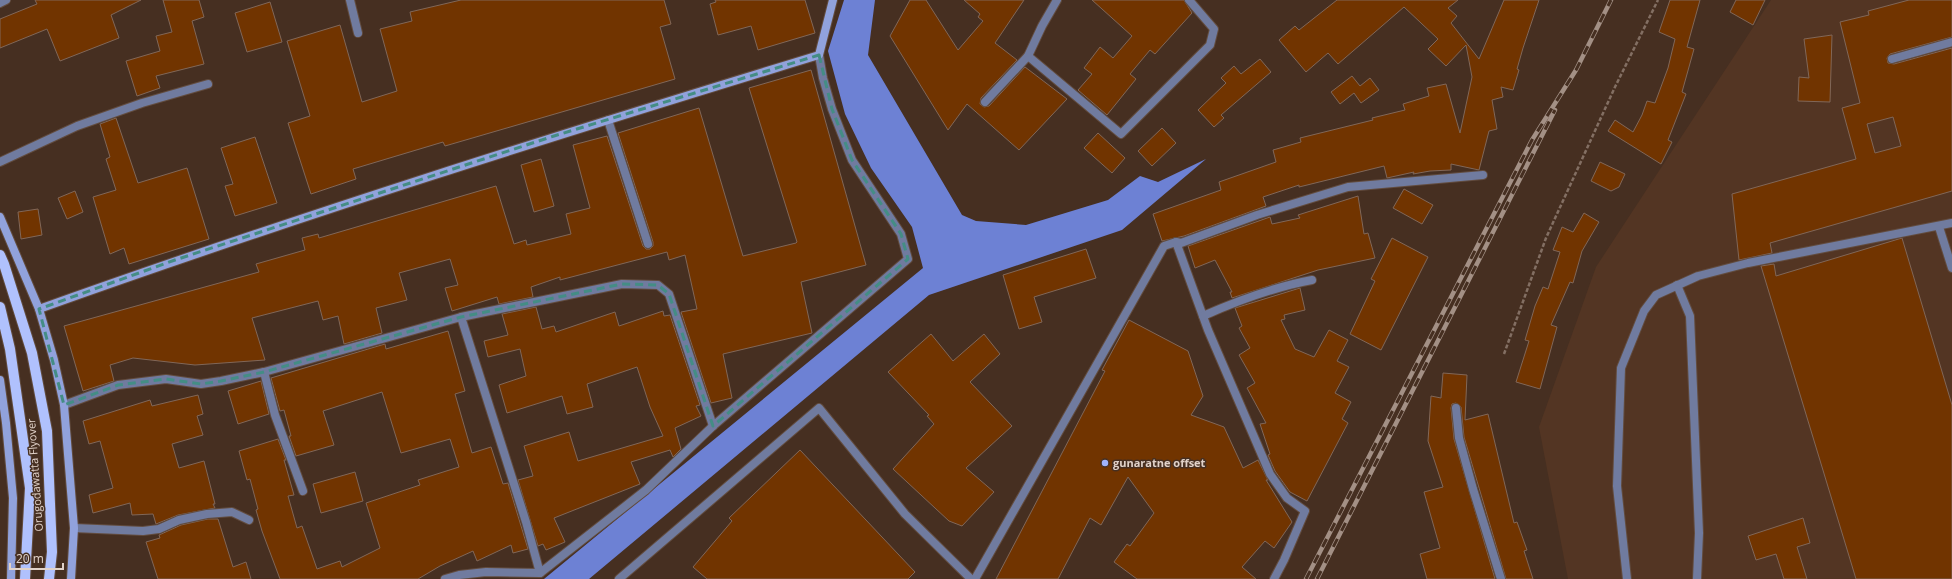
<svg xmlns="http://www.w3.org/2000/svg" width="1952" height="579" font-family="'Open Sans',sans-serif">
<rect width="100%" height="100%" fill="#462f21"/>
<path fill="#533523" d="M1771 0H1952V579H1568L1539 427 1596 267Z"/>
<path fill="#6d81d4" d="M844 0H875L868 55 962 215 976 221 1026 225 1108 200 1140 176 1158 182 1206 159 1122 230 929 295 589 579H544L923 268 912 227 871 168 845 114 828 51Z"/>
<g fill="#713400" stroke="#816758" fill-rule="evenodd">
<path d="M35 0H141L111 15 119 38 60 61 47 29 0 48V19L37 4Z"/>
<path d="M163 0H199L204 17 192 21 204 64 156 76 160 88 137 96 126 61 160 51 156 36 172 32Z"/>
<path d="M461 0H664L671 24 660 27 675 79 445 146 443 142 353 169 356 179 311 194 288 123 310 116 287 41 340 25 362 102 397 91 380 29 412 21 410 12Z"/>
<path d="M715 0H805L815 33 758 50 751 26 718 35 710 4 716 2Z"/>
<path d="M910 0H926L958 50 983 21 978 17 980 14 964 0H1024L995 43 1017 60 981 98 980 104 984 107 989 106 1025 67 1067 99 1019 150 967 104 948 130 890 36Z"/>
<path d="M1092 0H1184L1192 13 1155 54 1150 50 1130 74 1136 79 1107 115 1078 90 1092 74 1084 68 1100 47 1113 58 1132 36Z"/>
<path d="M1337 0H1458L1448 8 1457 16 1451 23 1479 59 1504 0H1539L1523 48 1517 69 1519 70 1513 90 1501 87 1503 97 1492 100 1497 129 1489 131 1479 170 1451 164V170L1430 171 1413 174 1414 172 1387 178 1384 166 1299 187V185L1263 197 1266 206 1184 236 1162 241 1153 214 1221 190 1219 182 1276 162 1273 150 1301 142 1300 138 1373 120 1372 118 1405 110 1403 104 1429 96 1427 88 1446 84 1460 133 1472 77 1466 45 1446 66 1428 49 1438 39 1404 7 1338 64 1328 53 1306 72 1279 40 1295 26 1299 30Z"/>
<path d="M1670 0H1700L1687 47 1694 49 1682 92 1686 94 1668 140 1672 142 1661 164 1608 131 1615 120 1633 132 1642 115 1647 101 1655 103 1668 68 1675 39 1659 32Z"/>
<path d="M1736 0H1765L1753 25 1730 12Z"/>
<path d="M1909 0H1952V37L1890 54 1887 58 1888 63 1894 64 1952 48V191L1770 243 1772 253 1739 260 1732 194 1856 159 1842 108 1860 103 1840 22 1869 15 1868 11ZM1893 117 1901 146 1875 153 1867 124Z"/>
<path d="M270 2 282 42 247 52 235 13Z"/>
<path d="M1832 35 1830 102 1798 101 1799 77 1809 78 1804 39Z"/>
<path d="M1260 59 1271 72 1221 115 1224 118 1214 127 1198 110 1226 83 1221 78 1234 66 1241 74Z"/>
<path d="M811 70 866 265 801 282 812 333 723 354 732 398 711 403 681 312 697 309 685 255 669 260 667 252 560 280V277L531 287 533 297 499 304 497 297 452 311 445 288 458 285 450 259 399 273 407 300 376 308 382 333 344 344 338 316 323 320 318 301 252 318 265 360 195 365 133 358 110 365 114 381 83 391 64 326 259 272 256 264 305 250 302 238 318 234 319 238 496 186 514 244 526 240 527 245 571 234 566 214 590 208 573 145 607 136 643 246 646 249H650L653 246V242L618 133 699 108 743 256 796 243 797 242 749 88Z"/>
<path d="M1352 76 1360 86 1370 78 1379 90 1361 103 1354 93 1340 104 1331 92Z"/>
<path d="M116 118 138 183 187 168 209 239 129 264 124 248 110 254 93 197 116 190 106 159 110 157 100 124Z"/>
<path d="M1162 128 1176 143 1152 166 1138 151Z"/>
<path d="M1098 133 1125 158 1112 173 1084 148Z"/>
<path d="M255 137 277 203 235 216 225 186 233 184 221 148Z"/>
<path d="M541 159 554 206 534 212 521 165Z"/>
<path d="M1600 162 1625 174 1619 187 1611 191 1591 181Z"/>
<path d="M1404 189 1433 205 1422 224 1393 208Z"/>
<path d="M75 191 83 212 67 219 58 198Z"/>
<path d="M1358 196 1364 234 1368 233 1375 258 1318 270 1232 298 1230 292H1232L1215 260 1195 268 1188 246 1270 217 1272 224 1300 218 1298 215Z"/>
<path d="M38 209 42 235 21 239 18 212Z"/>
<path d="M1584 213 1599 222 1582 251 1573 283 1570 282 1551 325 1557 327 1540 389 1516 382 1529 341 1525 340 1535 306 1543 287 1548 289 1560 252 1553 250 1562 227 1573 232Z"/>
<path d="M1392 238 1428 257 1381 350 1350 334 1375 281 1371 279Z"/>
<path d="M1902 238 1952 405V579H1856L1761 266 1774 264 1776 276Z"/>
<path d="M1086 249 1096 278 1034 297 1042 322 1019 329 1003 275Z"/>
<path d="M1300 288 1305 310 1284 315 1285 319 1281 320 1295 349 1314 357 1329 330 1348 340 1337 361 1349 367 1335 393 1351 402 1342 419 1348 423 1307 501 1290 492 1275 471 1268 455 1270 454 1260 424 1266 423 1247 388 1255 383 1239 355 1250 348 1239 328 1242 326 1235 308Z"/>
<path d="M536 307 542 329 554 326 556 332 615 312 619 326 663 311 664 316 670 315 700 405 696 406 701 416 675 428 681 449 673 457 670 450 631 462 640 484 554 518 565 542 546 550 543 544 538 546 518 480 533 476 524 446 569 432 578 461 663 436 650 407 637 367 587 384 593 407 567 414 562 396 507 413 499 385 526 376 520 349 488 357 484 341 508 335 502 314Z"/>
<path d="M1129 320 1188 351 1203 396 1191 415 1224 427 1243 468 1258 460 1268 480H1266L1292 522 1274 548 1265 541 1242 567 1256 579H1137L1114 562 1127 544 1130 546 1154 513 1128 477 1101 525 1090 518 1058 579H996L1105 371 1102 370Z"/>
<path d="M448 331 465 391 455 394 472 453 491 447 503 484 508 483 528 549 513 553 511 545 477 561 473 551 440 566 418 579H280L262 531 256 510 258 509 250 479 247 480 239 451 278 439 286 460H284L294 495 288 496 297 528 302 526 317 569 340 561 342 567 380 548 366 503 420 485 418 480 459 467 450 439 401 453 382 392 323 411 334 445 296 456 289 436H291L284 410 280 411 271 378 385 344 386 349Z"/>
<path d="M931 334 953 361 984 334 1000 354 970 382 1012 426 966 468 994 492 962 526 949 521 893 469 934 424 927 416 929 415 888 372Z"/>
<path d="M1443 373 1467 375 1465 420 1488 414 1514 523 1517 522 1527 550 1524 551 1533 579H1506L1464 437 1461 407 1456 403 1452 404 1451 408 1454 439 1495 579H1427L1420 554 1440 548 1424 492 1443 487 1428 441 1431 396 1441 398Z"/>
<path d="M261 381 269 414 238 424 228 391Z"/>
<path d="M198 395 203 414 197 416 203 435 172 444 179 468 204 461 215 504H213L215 508 178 515 156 524 153 514 132 515 130 503 93 513 89 495 113 488 100 441 89 444 83 421 150 400 152 406Z"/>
<path d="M800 450 915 572 908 579H707L693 567 732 521 729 518Z"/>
<path d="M355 472 363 501 321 513 313 484Z"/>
<path d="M1803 518 1810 543 1797 547 1807 579H1784L1776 554 1756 560 1748 536Z"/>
<path d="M208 519H218L233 567 246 562 251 579H158L146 542 160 538 159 535 181 525Z"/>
</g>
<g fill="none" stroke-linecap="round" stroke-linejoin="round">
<defs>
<g id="lane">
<path d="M608 120 648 244"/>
<path d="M1939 227 1952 268"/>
<path d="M1677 285 1690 316 1699 533 1697 579"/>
<path d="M461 317 526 522 540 573"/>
<path d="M264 372 275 415 303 491"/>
<path d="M1456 408 1459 438 1473 489 1501 579"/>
<path d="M1627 579 1617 486 1621 368 1644 311 1656 295 1698 276 1748 263 1952 223"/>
</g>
<g id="street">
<path d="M350 0 358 33"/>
<path d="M0 3 6 0"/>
<path d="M1028 56 1121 134 1210 45 1214 29 1189 0"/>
<path d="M1892 59 1952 42"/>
<path d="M985 102 1028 56 1042 26 1057 0"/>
<path d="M0 162 77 126 142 103 208 84"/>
<path d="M1176 242 1208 330 1270 474 1287 498 1305 511 1284 560 1274 579"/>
<path d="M1203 316C1239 300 1274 287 1312 280"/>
<path d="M64 405 118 385 166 379 201 384 221 381 264 372 461 317 622 284 658 285 669 294 713 426"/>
<path d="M74 528 143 531 159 529 179 520 207 514 232 512 249 520"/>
<path d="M445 579 459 575 486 572 540 573 646 490 713 426 908 259 901 234 852 160 832 109 823 78 819 55"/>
<path d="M619 579 819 408 905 514 971 579"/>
<path d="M975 579 1164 246 1176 242 1181 243 1257 215 1348 187 1483 175"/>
</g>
<g id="secondary">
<path d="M0 217 39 309 54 360 64 405 74 528 71 579"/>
<path d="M39 309C296 217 557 135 819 55L833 0"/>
<path d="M0 380 6 423 13 498 11 579"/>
</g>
<g id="primary">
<path d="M0 255 4 264 32 353 47 431 52 552 49 579"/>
<path d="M0 307 10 349 30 488 25 579"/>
</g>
</defs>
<use href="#lane" stroke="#624c3f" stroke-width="10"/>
<use href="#street" stroke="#624c3f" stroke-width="10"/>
<use href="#secondary" stroke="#624c3f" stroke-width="10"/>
<use href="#primary" stroke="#624c3f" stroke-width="12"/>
<path stroke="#836f63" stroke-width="2.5" stroke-dasharray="4 2" stroke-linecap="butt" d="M1504 354 1546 238 1615 87 1658 0"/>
<use href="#lane" stroke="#707b9f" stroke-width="8"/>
<use href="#street" stroke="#707b9f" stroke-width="8"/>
<use href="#secondary" stroke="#91a2dc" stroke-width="8"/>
<use href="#primary" stroke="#b0c1fd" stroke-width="10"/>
<defs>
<g id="rail">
<path d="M1306 579 1532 140 1576 70 1611 0"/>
<path d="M1317 579 1555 110"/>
</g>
</defs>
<use href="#rail" stroke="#a39085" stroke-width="4.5"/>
<use href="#rail" stroke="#462f21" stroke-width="3" stroke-dasharray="9" stroke-linecap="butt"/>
</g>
<path fill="none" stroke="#448d85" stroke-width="3" stroke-dasharray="8 5" stroke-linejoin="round" d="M819 55 832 109 852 160 901 234 908 259 713 426 669 294 658 285 622 284 461 317 264 372 221 381 201 384 166 379 118 385 64 405 39 309 175 260 554 136Z"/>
<circle fill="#9fb3fd" stroke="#462f21" stroke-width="1.5" cx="1105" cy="463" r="4"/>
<g text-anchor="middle" stroke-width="3" stroke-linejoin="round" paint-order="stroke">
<g font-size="11" font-weight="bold" fill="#e1d2c9" stroke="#462f21" text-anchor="start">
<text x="1113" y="467">gunaratne offset</text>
</g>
<g font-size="11" fill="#e1d2c9" stroke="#462f21">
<text transform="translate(35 475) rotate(-94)" y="4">Orugodawatta Flyover</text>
</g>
</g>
<path d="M10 563v6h53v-6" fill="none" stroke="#e1d2c9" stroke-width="2"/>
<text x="16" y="563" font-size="12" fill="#e1d2c9" stroke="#462f21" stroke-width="3" paint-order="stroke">20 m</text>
</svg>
